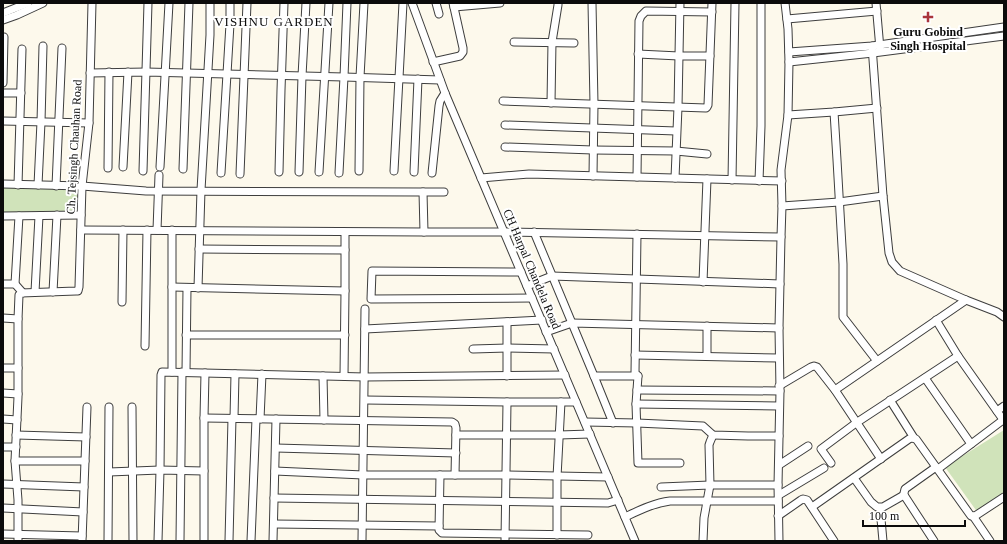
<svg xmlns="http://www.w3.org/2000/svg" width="1007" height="544" font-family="Georgia,serif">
<rect width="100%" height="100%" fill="#fdf9ec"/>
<g fill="#d0e3ba">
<path d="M77 186V215L3 216V187Z"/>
<path d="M1004 430V495L978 513 945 467Z"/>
</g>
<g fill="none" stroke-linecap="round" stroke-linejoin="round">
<defs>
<g id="minor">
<path d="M412 3 445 93 635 541"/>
<path d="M436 3 439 14"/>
<path d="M592 3 594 104 593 176"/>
<path d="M876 3 880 49"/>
<path d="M454 7 500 3"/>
<path d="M3 13 28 3"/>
<path d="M787 19 877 11"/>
<path d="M3 20 17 15 43 3"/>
<path d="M514 42 574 43"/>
<path d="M872 46 883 196 889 253 892 262 900 271 966 300 997 312 1004 317"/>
<path d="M789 52 872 46 1004 27"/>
<path d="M638 54 679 56H710"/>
<path d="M433 62 460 56 463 52V48L453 3"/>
<path d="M789 62 873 53 1004 36"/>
<path d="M90 73 146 72 344 77 440 80"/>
<path d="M3 83 4 37"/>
<path d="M3 93H21"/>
<path d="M503 101 706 108 707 107 708 105 712 3"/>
<path d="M551 103 552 42 558 5V3"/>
<path d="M834 112 837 160 843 264V317L877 361"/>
<path d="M788 115 834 112 877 108"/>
<path d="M3 121 89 123"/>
<path d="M505 125 676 131"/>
<path d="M505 147 593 150 676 151 707 154"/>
<path d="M123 167 128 72"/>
<path d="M160 167 169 3"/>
<path d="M108 168 109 72"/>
<path d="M183 169 189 3"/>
<path d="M143 171 148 3"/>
<path d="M359 171 360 77 364 3"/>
<path d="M394 171 403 3"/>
<path d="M279 172 281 90 284 3"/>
<path d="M299 172 302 76 306 3"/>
<path d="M319 172 329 3"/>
<path d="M414 172 418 79"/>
<path d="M221 173 230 24V3"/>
<path d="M339 173 344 77 347 3"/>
<path d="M432 173 439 106 440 101 445 93"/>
<path d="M240 174 247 3"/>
<path d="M637 177 639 21 641 16 646 11 712 12"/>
<path d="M481 178 529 174 782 181"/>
<path d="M675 178 678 107 680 3"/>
<path d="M732 180 735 3"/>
<path d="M759 181 761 126V3"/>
<path d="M3 184 82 186 146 191 423 192 424 232"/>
<path d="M18 185 22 49"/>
<path d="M38 185 41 122 43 46"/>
<path d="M56 186 62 48"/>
<path d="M423 192H444"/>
<path d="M782 206 839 202 883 196"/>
<path d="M3 216 81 215"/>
<path d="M81 230 424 232H504L781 237"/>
<path d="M157 230 159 175"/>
<path d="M534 232 594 376 613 423"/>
<path d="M637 234 635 373 638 376 636 404 638 463H680"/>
<path d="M199 249 345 250"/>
<path d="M521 272 372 271 371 299 532 298"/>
<path d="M703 282 707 179"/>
<path d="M3 284H15L23 293"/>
<path d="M15 284 19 216"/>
<path d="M527 286 552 276 780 284"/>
<path d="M172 287 345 291V232"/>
<path d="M198 288 201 190 210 35V3"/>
<path d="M35 292 39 216"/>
<path d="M53 292 57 215"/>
<path d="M122 302 123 230"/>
<path d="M3 318 18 319"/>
<path d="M936 320 958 356 1004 421"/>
<path d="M507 322V376"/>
<path d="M365 329 542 320"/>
<path d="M546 332 572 323 779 328"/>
<path d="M186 335H345"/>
<path d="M145 346 147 230"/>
<path d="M473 349 507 348 554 349"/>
<path d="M635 355 779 358"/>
<path d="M707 356V326"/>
<path d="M3 368H18"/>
<path d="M172 372V230"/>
<path d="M186 372 187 288"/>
<path d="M323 376 324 420"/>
<path d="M344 376 345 291"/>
<path d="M594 376H638"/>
<path d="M925 378 971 444"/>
<path d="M779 386 811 367 814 366 817 367 835 390 881 459"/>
<path d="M637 390 780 391"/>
<path d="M835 390 966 300"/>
<path d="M3 393 18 394"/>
<path d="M365 400 507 402H576"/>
<path d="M890 400 914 438"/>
<path d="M636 404 779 406"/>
<path d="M132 407 133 541"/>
<path d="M997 411 1004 406"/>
<path d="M204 418 452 422 455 424 456 428 455 475"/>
<path d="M234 418 235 374"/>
<path d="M3 419 17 420"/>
<path d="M260 419 262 374"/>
<path d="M585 422 637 423 703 426 713 435 748 436H779"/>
<path d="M16 435 86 437"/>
<path d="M456 435H559L590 434"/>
<path d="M713 435 710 442 709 445 710 485H778"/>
<path d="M3 447H16"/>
<path d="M276 448 456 453"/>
<path d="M15 461H85L82 541"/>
<path d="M85 461 87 407"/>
<path d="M831 463 821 449 856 423 958 356"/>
<path d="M779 465 808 446"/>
<path d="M938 469 1003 420"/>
<path d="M275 471 363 475H506L608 477"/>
<path d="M109 472 160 470 204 471"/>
<path d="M440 475 439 530 442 533 588 535"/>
<path d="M854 478 871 502 877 507H883L904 495"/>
<path d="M3 484 84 487"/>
<path d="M661 487 710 485 704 518 703 541"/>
<path d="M779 495 824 468"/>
<path d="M274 498 608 503 618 500"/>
<path d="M812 507 909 439 912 438 916 439 971 516H975L1004 497"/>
<path d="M3 508 83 512"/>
<path d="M880 508 883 541"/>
<path d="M778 516 801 500 803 499 807 500 834 541"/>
<path d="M973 516 990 541"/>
<path d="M625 517C640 510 654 503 670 501H778"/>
<path d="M274 524 439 526"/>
<path d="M3 534 82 536"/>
<path d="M557 535V477L561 402"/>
<path d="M18 541V500L15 461 18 397V319L19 295 21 293 76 291H78L79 287 82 186 89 123 92 3"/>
<path d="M108 541 109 407"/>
<path d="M158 541 160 470 161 375 162 372 365 377 565 375"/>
<path d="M180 541 182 372"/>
<path d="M204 541V418L205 373"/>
<path d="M229 541 232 418"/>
<path d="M251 541 256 419"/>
<path d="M273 541 276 419"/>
<path d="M362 541 365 309"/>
<path d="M505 541 507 402"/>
<path d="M779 541 778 485 780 391 779 328 781 237 782 206 781 170 788 115 789 62 788 29 785 3"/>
<path d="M934 541 904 495V493L905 489 936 467"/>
</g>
</defs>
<use href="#minor" stroke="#3e3e3e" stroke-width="9"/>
<use href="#minor" stroke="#fff" stroke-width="7"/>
</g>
<path fill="#aa353d" stroke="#fff" stroke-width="1.5" d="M926 11h4v4h4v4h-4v4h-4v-4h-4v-4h4z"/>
<g text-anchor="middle" stroke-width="4" stroke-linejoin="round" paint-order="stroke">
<g font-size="12" font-weight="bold" fill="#0b0b0b" stroke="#fff">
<text x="928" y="36">Guru Gobind<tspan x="928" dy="14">Singh Hospital</tspan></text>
</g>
<g font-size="12" fill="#0b0b0b" stroke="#fff">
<text transform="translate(74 147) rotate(-87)" y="4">Ch. Tejsingh Chauhan Road</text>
<text transform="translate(532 269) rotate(67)" y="4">CH Harpal Chandela Road</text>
</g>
<g font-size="13" letter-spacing="1" fill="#0b0b0b" stroke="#fff">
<text x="274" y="26">VISHNU GARDEN</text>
</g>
</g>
<rect width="1007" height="544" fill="none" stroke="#0b0b0b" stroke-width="8"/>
<path d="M863 520v6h102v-6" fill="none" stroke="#0b0b0b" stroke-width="2"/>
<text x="869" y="520" font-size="12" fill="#0b0b0b" stroke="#ffffff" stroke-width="3" paint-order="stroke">100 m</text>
</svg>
